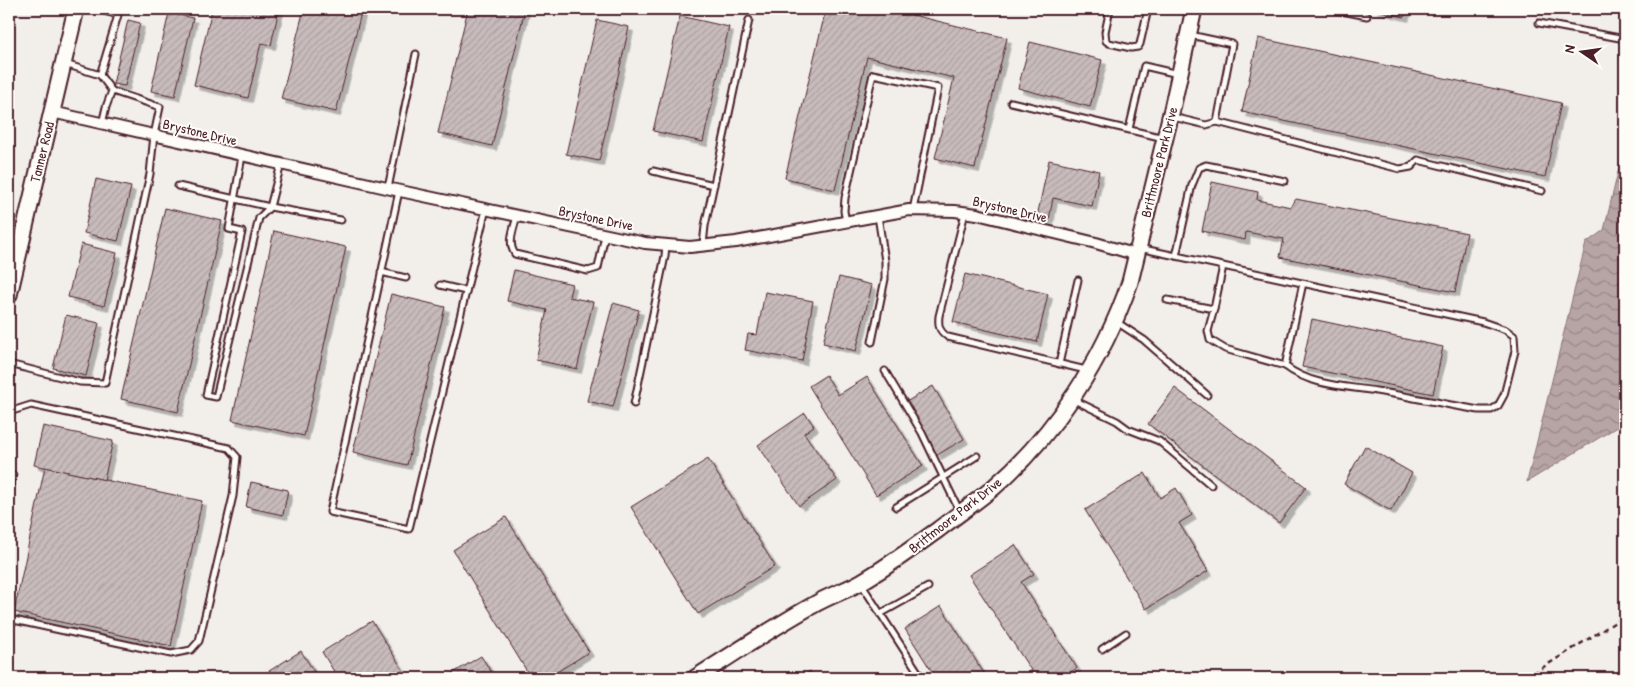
<svg xmlns="http://www.w3.org/2000/svg" width="1634" height="687" font-family="'Patrick Hand',sans-serif">
<defs>
<pattern id="water-waves" width="16" height="10" patternUnits="userSpaceOnUse" patternTransform="scale(1.25)"><rect width="16" height="10" fill="#b7a5a6"/><path d="M0 5q4-4 8 0t8 0" fill="none" stroke="#978687"/></pattern>
<pattern id="building-hatch" width="6" height="6" patternUnits="userSpaceOnUse" patternTransform="scale(1.25)"><rect width="6" height="6" fill="#c8bbbb"/><path d="M-1 1l2-2M0 6l6-6M5 7l2-2" fill="none" stroke="#ada0a1"/></pattern>
<filter id="shadow"><feDropShadow dx="4.5" dy="4.5" stdDeviation="0" flood-color="#0004"/></filter>
</defs>
<rect width="100%" height="100%" fill="#f2efeb"/>
<filter id="ink" filterUnits="userSpaceOnUse"><feTurbulence type="fractalNoise" baseFrequency=".02" numOctaves="2"/><feDisplacementMap in="SourceGraphic" scale="10" xChannelSelector="R" yChannelSelector="G"/><feConvolveMatrix kernelMatrix="1 2 1 2 8 2 1 2 1" color-interpolation-filters="sRGB"/></filter>
<g filter="url(#ink)">
<path fill="url(#water-waves)" stroke="#8b6f75" d="M1625 143V422L1527 482 1586 243 1604 230Z"/>
<g fill="url(#building-hatch)" stroke="#4a1f2b" filter="url(#shadow)">
<path d="M212 9H279L271 45 261 43 248 98 194 85Z"/>
<path d="M304 9H362L336 112 281 99Z"/>
<path d="M468 9H525L492 146 438 133Z"/>
<path d="M826 9H888L1007 38 975 168 935 158 954 78 867 57 835 190 785 178Z"/>
<path d="M1373 9H1407L1404 17Z"/>
<path d="M169 13 193 18 175 96 151 91Z"/>
<path d="M680 16 729 27 703 142 653 131Z"/>
<path d="M128 20 140 23 125 86 113 84Z"/>
<path d="M597 20 629 27 599 161 566 154Z"/>
<path d="M1258 38 1561 103 1545 177 1242 112Z"/>
<path d="M1030 42 1102 60 1090 107 1018 88Z"/>
<path d="M1049 160 1099 171 1092 206 1053 198 1049 220 1037 217Z"/>
<path d="M96 179 131 187 118 241 84 233Z"/>
<path d="M1212 182 1258 192 1257 200 1291 207 1296 199 1467 233 1455 292 1280 257 1284 239 1246 232 1245 240 1202 231Z"/>
<path d="M165 208 222 221 178 412 121 399Z"/>
<path d="M274 231 346 247 304 436 232 420Z"/>
<path d="M81 244 117 253 104 306 68 297Z"/>
<path d="M514 270 572 284 569 297 593 302 577 369 536 360 547 310 507 301Z"/>
<path d="M965 274 1048 294 1037 342 953 322Z"/>
<path d="M839 277 872 285 856 351 823 343Z"/>
<path d="M765 292 813 301 802 361 745 350 748 334 757 335Z"/>
<path d="M391 294 445 307 407 465 353 452Z"/>
<path d="M613 303 639 310 613 407 587 401Z"/>
<path d="M66 315 99 323 86 376 53 368Z"/>
<path d="M1312 319 1443 347 1433 394 1302 367Z"/>
<path d="M826 375 838 395 867 377 923 466 876 495 809 386Z"/>
<path d="M933 386 964 439 937 455 906 402Z"/>
<path d="M1175 388 1306 487 1279 523 1148 424Z"/>
<path d="M805 413 814 426 804 433 837 480 799 506 758 445Z"/>
<path d="M43 426 113 441 104 480 34 465Z"/>
<path d="M1365 446 1412 473 1391 511 1344 484Z"/>
<path d="M708 459 775 566 698 614 631 507Z"/>
<path d="M45 467 202 501 171 646 14 612Z"/>
<path d="M1145 473 1160 498 1176 488 1192 515 1179 523 1208 571 1146 609 1085 510Z"/>
<path d="M251 482 288 490 283 515 246 507Z"/>
<path d="M506 517 589 652 547 678H531L453 550Z"/>
<path d="M1015 545 1034 574 1021 582 1077 668 1061 678H1036L969 575Z"/>
<path d="M941 606 987 678H936L905 629Z"/>
<path d="M372 621 408 678H338L322 652Z"/>
<path d="M301 651 318 678H258Z"/>
<path d="M481 656 495 678H445Z"/>
<path d="M810 671 815 678H799Z"/>
</g>
<g fill="none" stroke-linecap="round" stroke-linejoin="round">
<defs>
<g id="lane">
<path d="M1110 9 1105 32 1106 41 1109 43 1131 48 1138 47 1140 44 1148 9"/>
<path d="M1332 9 1367 16"/>
<path d="M1539 23 1625 39"/>
<path d="M65 64 100 75"/>
<path d="M1011 102 1164 138"/>
<path d="M1173 117 1206 125 1217 122 1232 44 1190 35"/>
<path d="M1217 122 1400 169 1411 167 1418 160 1542 191"/>
<path d="M102 124 106 107 112 91"/>
<path d="M1129 129 1144 66 1178 74"/>
<path d="M242 156 229 229 242 232 206 395 216 397 259 218 270 207 281 164"/>
<path d="M653 171 714 185"/>
<path d="M178 186 270 207 341 220"/>
<path d="M388 188 416 54"/>
<path d="M399 191 330 512 409 529 486 209"/>
<path d="M965 213 939 316C938 326 939 331 948 337L1086 370"/>
<path d="M517 216C514 228 507 243 515 254L588 271 598 268 605 235"/>
<path d="M846 222 844 211 845 198 873 74 938 88 913 210"/>
<path d="M703 245 705 226 749 20"/>
<path d="M1139 248 1483 322 1506 330 1514 336 1515 351 1504 395 1498 406 1491 410H1479C1444 404 1411 397 1376 391 1345 386 1311 386 1285 366L1303 283"/>
<path d="M1176 256 1192 185 1199 168 1206 165 1285 181"/>
<path d="M381 272 406 278"/>
<path d="M440 285 466 291"/>
<path d="M1167 300 1214 309 1223 266"/>
<path d="M1214 309 1208 331 1210 340 1225 349 1285 366"/>
<path d="M1115 321 1144 340 1207 395"/>
<path d="M872 342 885 279V261L878 216"/>
<path d="M9 364 80 382 105 383 150 174 154 135 160 107 112 91 100 75 118 15 97 9"/>
<path d="M1059 364 1078 280"/>
<path d="M885 371 922 433 959 510"/>
<path d="M1074 400 1117 421 1128 429 1159 441 1211 485"/>
<path d="M634 404 665 256 666 245"/>
<path d="M9 412 31 405 229 448 237 457 233 496 199 641 191 650 171 654 9 619"/>
<path d="M9 491 13 475"/>
<path d="M896 507 977 456"/>
<path d="M862 585 922 678"/>
<path d="M880 614 928 587"/>
<path d="M1102 649 1126 633"/>
</g>
<path id="street" d="M52 112 391 189 645 243 690 247 736 242 909 210 955 211 977 214 1096 243 1137 255"/>
<g id="secondary">
<path d="M9 295 76 9"/>
<path d="M695 678C735 653 775 626 817 603 831 595 847 590 861 582 889 566 914 547 939 529 957 515 976 502 993 488 1056 433 1103 360 1130 282L1172 109 1194 9"/>
</g>
</defs>
<use href="#lane" stroke="#4a1f2b" stroke-width="9"/>
<use href="#street" stroke="#4a1f2b" stroke-width="14"/>
<use href="#secondary" stroke="#4a1f2b" stroke-width="19"/>
<path stroke="#4a1f2b" stroke-width="2.5" stroke-dasharray="5 4" stroke-linecap="butt" d="M1526 678 1625 616"/>
<use href="#lane" stroke="#fdfcf7" stroke-width="5"/>
<use href="#street" stroke="#fdfcf7" stroke-width="10"/>
<use href="#secondary" stroke="#fdfcf7" stroke-width="15"/>
</g>
</g>
<g text-anchor="middle" stroke-width="4" stroke-linejoin="round" paint-order="stroke">
<g font-size="14" fill="#4a1f2b" stroke="#fdfcf7">
<text transform="translate(200 132) rotate(13)" y="5">Brystone Drive</text>
<text transform="translate(42 152) rotate(-76)" y="5">Tanner Road</text>
<text transform="translate(1159 162) rotate(-76)" y="5">Brittmoore Park Drive</text>
<text transform="translate(1010 209) rotate(13)" y="5">Brystone Drive</text>
<text transform="translate(596 218) rotate(12)" y="5">Brystone Drive</text>
<text transform="translate(955 515) rotate(-38)" y="5">Brittmoore Park Drive</text>
</g>
</g>
<rect width="1634" height="687" fill="none" stroke="#fdfcf7" stroke-width="30"/>
<rect x="15" y="15" width="1604" height="657" fill="none" stroke="#4a1f2b" stroke-width="2" filter="url(#ink)"/>
<g transform="translate(1582 52) rotate(283)" stroke="#fdfcf7" stroke-width="4" paint-order="stroke">
<path d="M0-4L9 19L0 12L-9 19Z" fill="#4a1f2b"/>
<text y="-8" font-size="14" font-weight="bold" text-anchor="middle" fill="#4a1f2b">N</text>
</g>
</svg>
